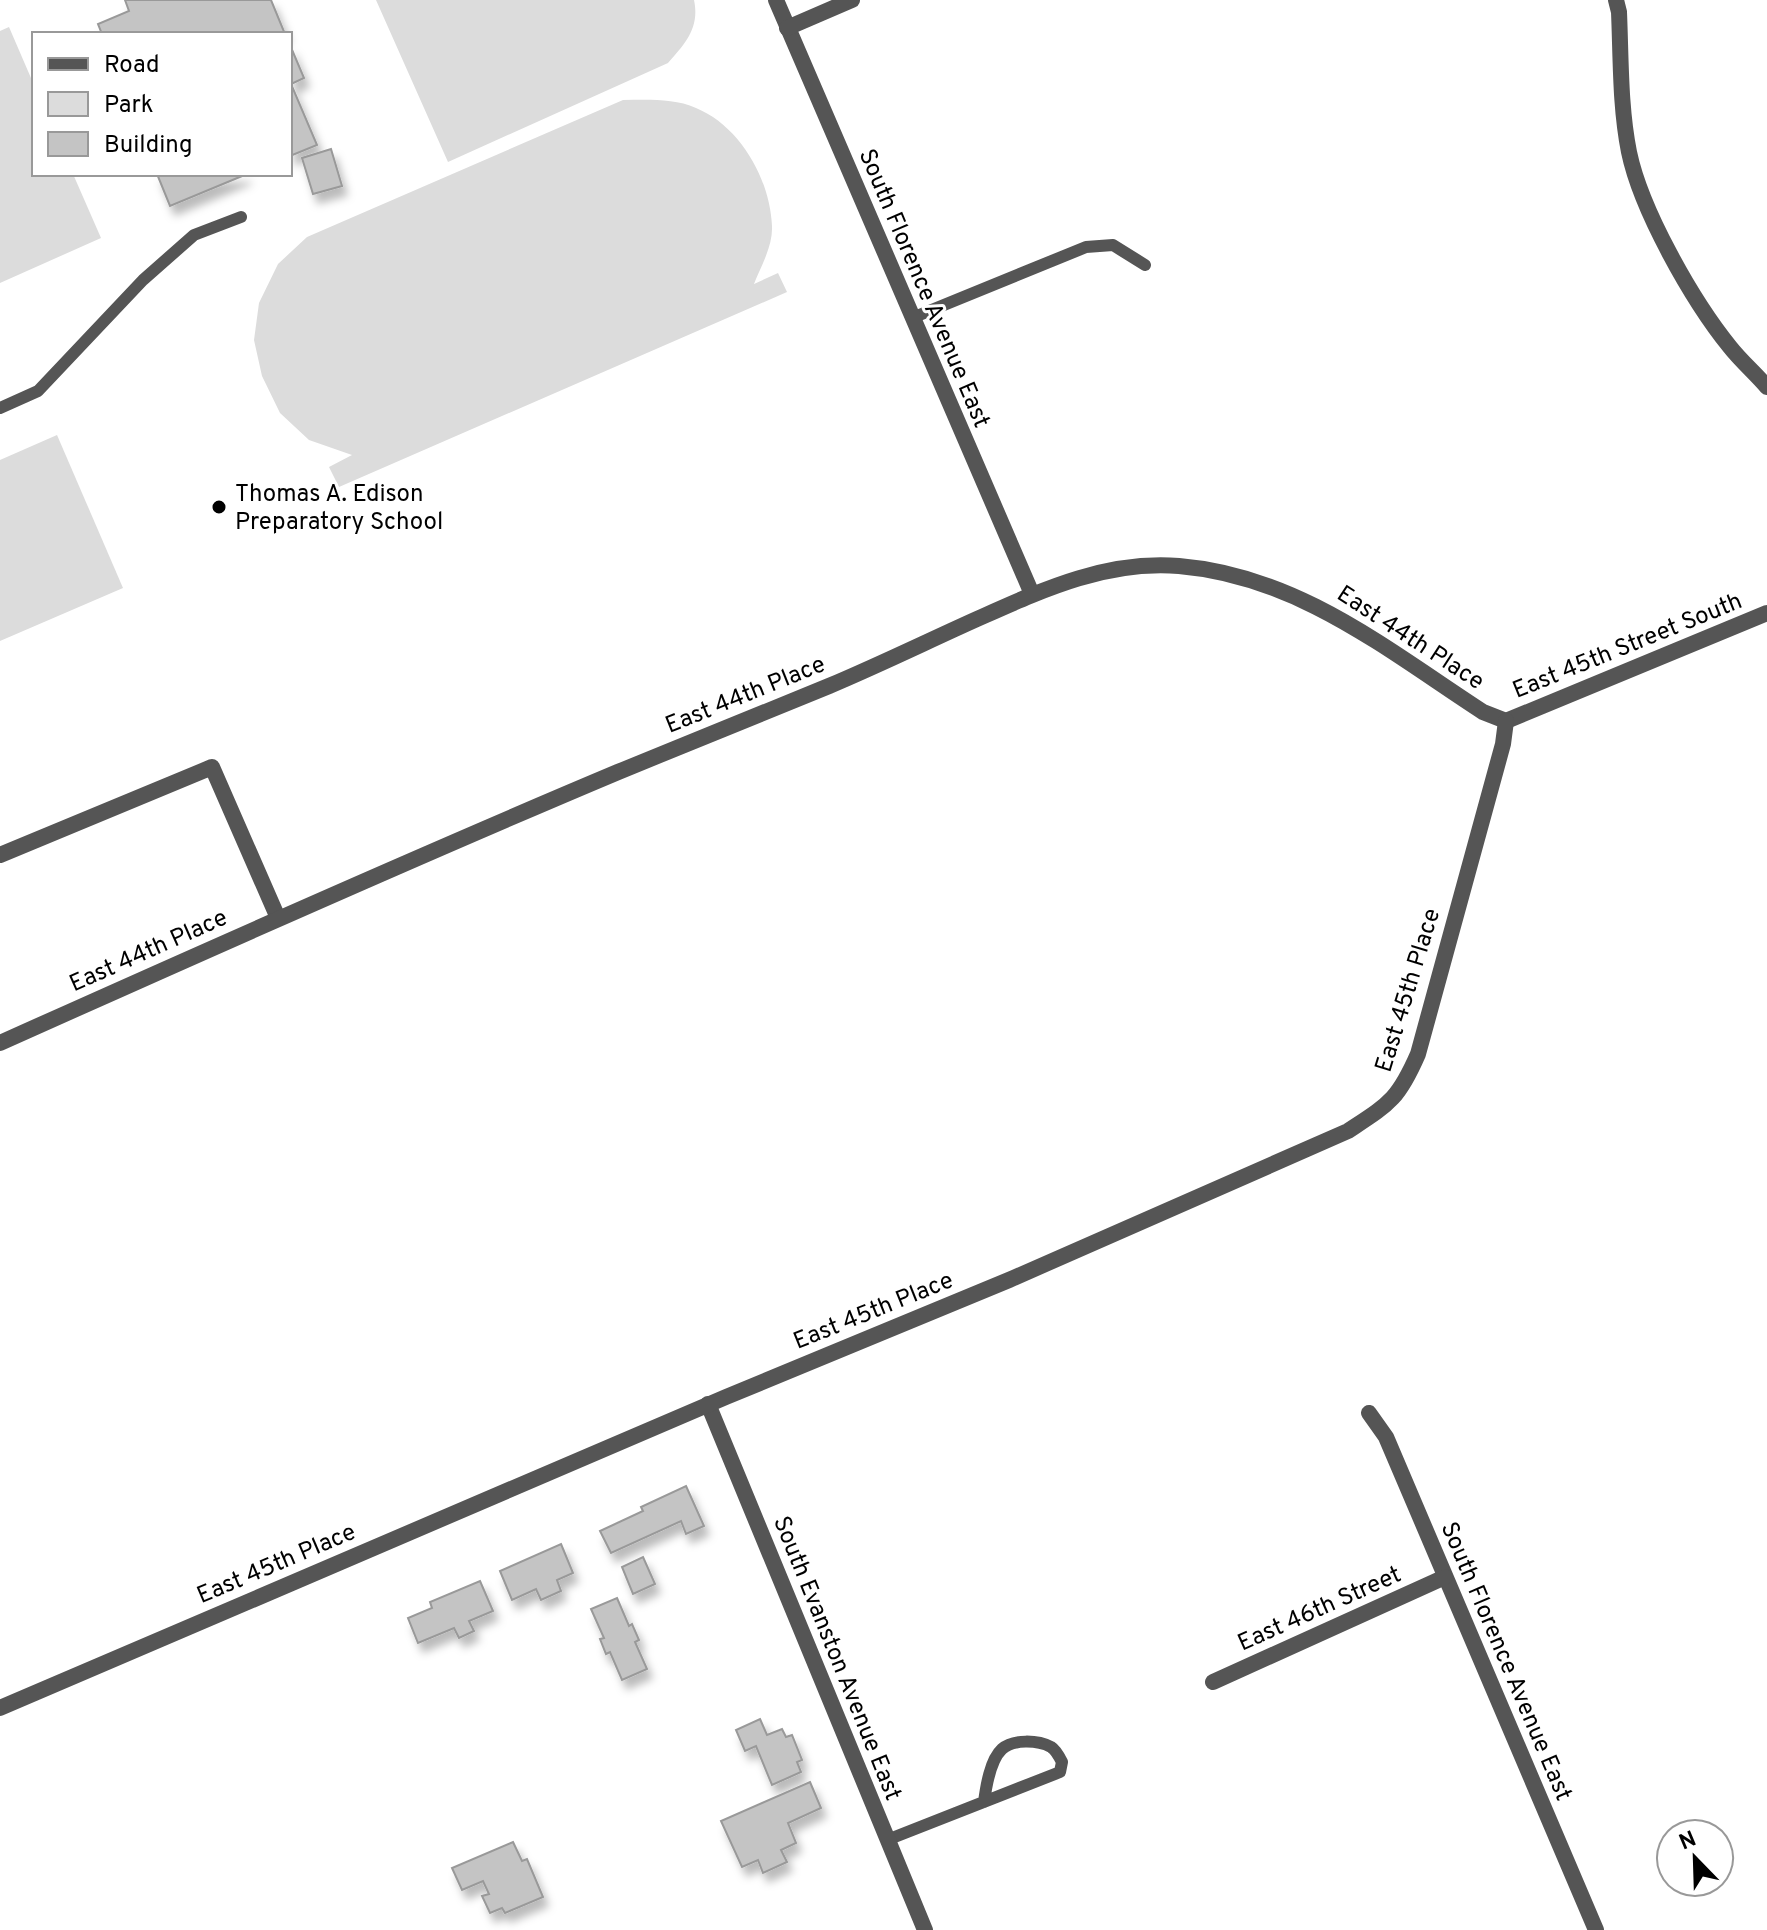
<svg xmlns="http://www.w3.org/2000/svg" width="1767" height="1930" font-family="Overpass,sans-serif">
<defs>
<filter id="shadow"><feDropShadow dx="5" dy="9" stdDeviation="4" flood-color="#0004"/></filter>
</defs>
<rect width="100%" height="100%" fill="#fff"/>
<g fill="#dcdcdc">
<path d="M376 0H694C700 28 685 44 668 63L448 162Z"/>
<path d="M9 27 34 85V174H73L101 238 0 283V31Z"/>
<path d="M623 100C647 100 673 98 696 108 740 126 770 179 772 226 773 246 761 266 754 284L778 273 787 292 339 487 329 467 352 455 309 440 280 413 262 376 254 340 259 303 278 264 307 237Z"/>
<path d="M57 435 123 588 0 641V460Z"/>
</g>
<g fill="#c4c4c4" stroke="#999" stroke-width="2" filter="url(#shadow)">
<path d="M125 0H271L285 34H102L98 24 129 11Z"/>
<path d="M290 45 304 78 291 84 317 145 290 156Z"/>
<path d="M331 149 342 186 313 194 302 158Z"/>
<path d="M157 174H247L170 206Z"/>
<path d="M686 1486 704 1526 686 1534 681 1521 611 1553 600 1531 643 1511 641 1507Z"/>
<path d="M561 1544 573 1573 557 1580 561 1591 541 1600 536 1589 512 1600 500 1571Z"/>
<path d="M643 1557 655 1584 633 1594 622 1567Z"/>
<path d="M480 1581 493 1611 469 1621 474 1631 459 1638 454 1628 418 1643 408 1618 432 1608 430 1602Z"/>
<path d="M617 1598 629 1626 632 1624 639 1640 635 1642 647 1669 622 1680 610 1652 606 1654 600 1639 604 1638 591 1609Z"/>
<path d="M760 1719 767 1735 782 1729 786 1737 792 1735 802 1760 797 1762 801 1772 772 1785 756 1746 745 1751 736 1730Z"/>
<path d="M810 1782 821 1808 788 1823 796 1843 781 1850 787 1862 763 1873 758 1860 742 1867 721 1821Z"/>
<path d="M513 1842 522 1861 527 1859 543 1897 505 1913 502 1908 490 1913 482 1896 489 1894 483 1881 462 1890 452 1868Z"/>
</g>
<g fill="none" stroke-linecap="round" stroke-linejoin="round">
<g stroke="#555" stroke-width="12">
<path d="M912 318 1086 247 1113 245 1145 265"/>
<path d="M0 408 38 391 143 280 194 235 241 217"/>
<path d="M887 1840 1060 1772 1062 1762C1059 1756 1056 1750 1051 1747 1038 1740 1013 1739 1002 1749 990 1760 986 1787 984 1802"/>
</g>
<g stroke="#555" stroke-width="16">
<path d="M776 0 1032 594"/>
<path d="M1616 0 1619 12C1621 59 1620 107 1629 152 1641 210 1692 300 1730 347 1741 361 1755 373 1767 387"/>
<path d="M787 28 852 0"/>
<path d="M1506 721 1767 613"/>
<path d="M0 855 212 767 278 918"/>
<path d="M0 1043C205 951 411 859 618 772 688 743 759 715 829 686 879 665 928 641 977 619 1042 590 1106 560 1179 566 1298 576 1386 649 1483 712L1506 721"/>
<path d="M708 1404 925 1930"/>
<path d="M1369 1413 1386 1437 1596 1930"/>
<path d="M1213 1682 1445 1577"/>
<path d="M0 1708 726 1397 1009 1280 1348 1131C1389 1104 1398 1100 1418 1054L1503 744 1506 721"/>
</g>
</g>
<circle fill="#000" stroke="#fff" stroke-width="3" cx="219" cy="507" r="8"/>
<g text-anchor="middle" stroke-width="6" stroke-linejoin="round" paint-order="stroke">
<g font-size="24" fill="#000" stroke="#fff">
<text transform="translate(925 288) rotate(67)" y="8">South Florence Avenue East</text>
<text transform="translate(1411 637) rotate(33)" y="8">East 44th Place</text>
<text transform="translate(1627 645) rotate(-22)" y="8">East 45th Street South</text>
<text transform="translate(745 694) rotate(-22)" y="8">East 44th Place</text>
<text transform="translate(148 950) rotate(-24)" y="8">East 44th Place</text>
<text transform="translate(1407 990) rotate(-73)" y="8">East 45th Place</text>
<text transform="translate(873 1310) rotate(-22)" y="8">East 45th Place</text>
<text transform="translate(276 1563) rotate(-23)" y="8">East 45th Place</text>
<text transform="translate(1319 1608) rotate(-24)" y="8">East 46th Street</text>
<text transform="translate(838 1658) rotate(68)" y="8">South Evanston Avenue East</text>
<text transform="translate(1507 1661) rotate(67)" y="8">South Florence Avenue East</text>
</g>
<g font-size="24" fill="#000" stroke="#fff" text-anchor="start">
<text x="235" y="501">Thomas A. Edison<tspan x="235" dy="28">Preparatory School</tspan></text>
</g>
</g>
<rect x="32" y="32" width="260" height="144" fill="#ffffff" stroke="#999999" stroke-width="2"/>
<rect x="48" y="58" width="40" height="12" fill="#555555" stroke="#999999" stroke-width="2"/>
<text x="104" y="72" font-size="24" fill="#000000">Road</text>
<rect x="48" y="92" width="40" height="24" fill="#dcdcdc" stroke="#999999" stroke-width="2"/>
<text x="104" y="112" font-size="24" fill="#000000">Park</text>
<rect x="48" y="132" width="40" height="24" fill="#c4c4c4" stroke="#999999" stroke-width="2"/>
<text x="104" y="152" font-size="24" fill="#000000">Building</text>
<g transform="translate(1695 1858) rotate(337)"><circle r="38" fill="#ffffff" stroke="#999999" stroke-width="2"/>
<path d="M0-6L14 30L0 20L-14 30Z" fill="#000000"/>
<text y="-12" font-size="22" font-weight="bold" text-anchor="middle" fill="#000000">N</text>
</g>
</svg>
